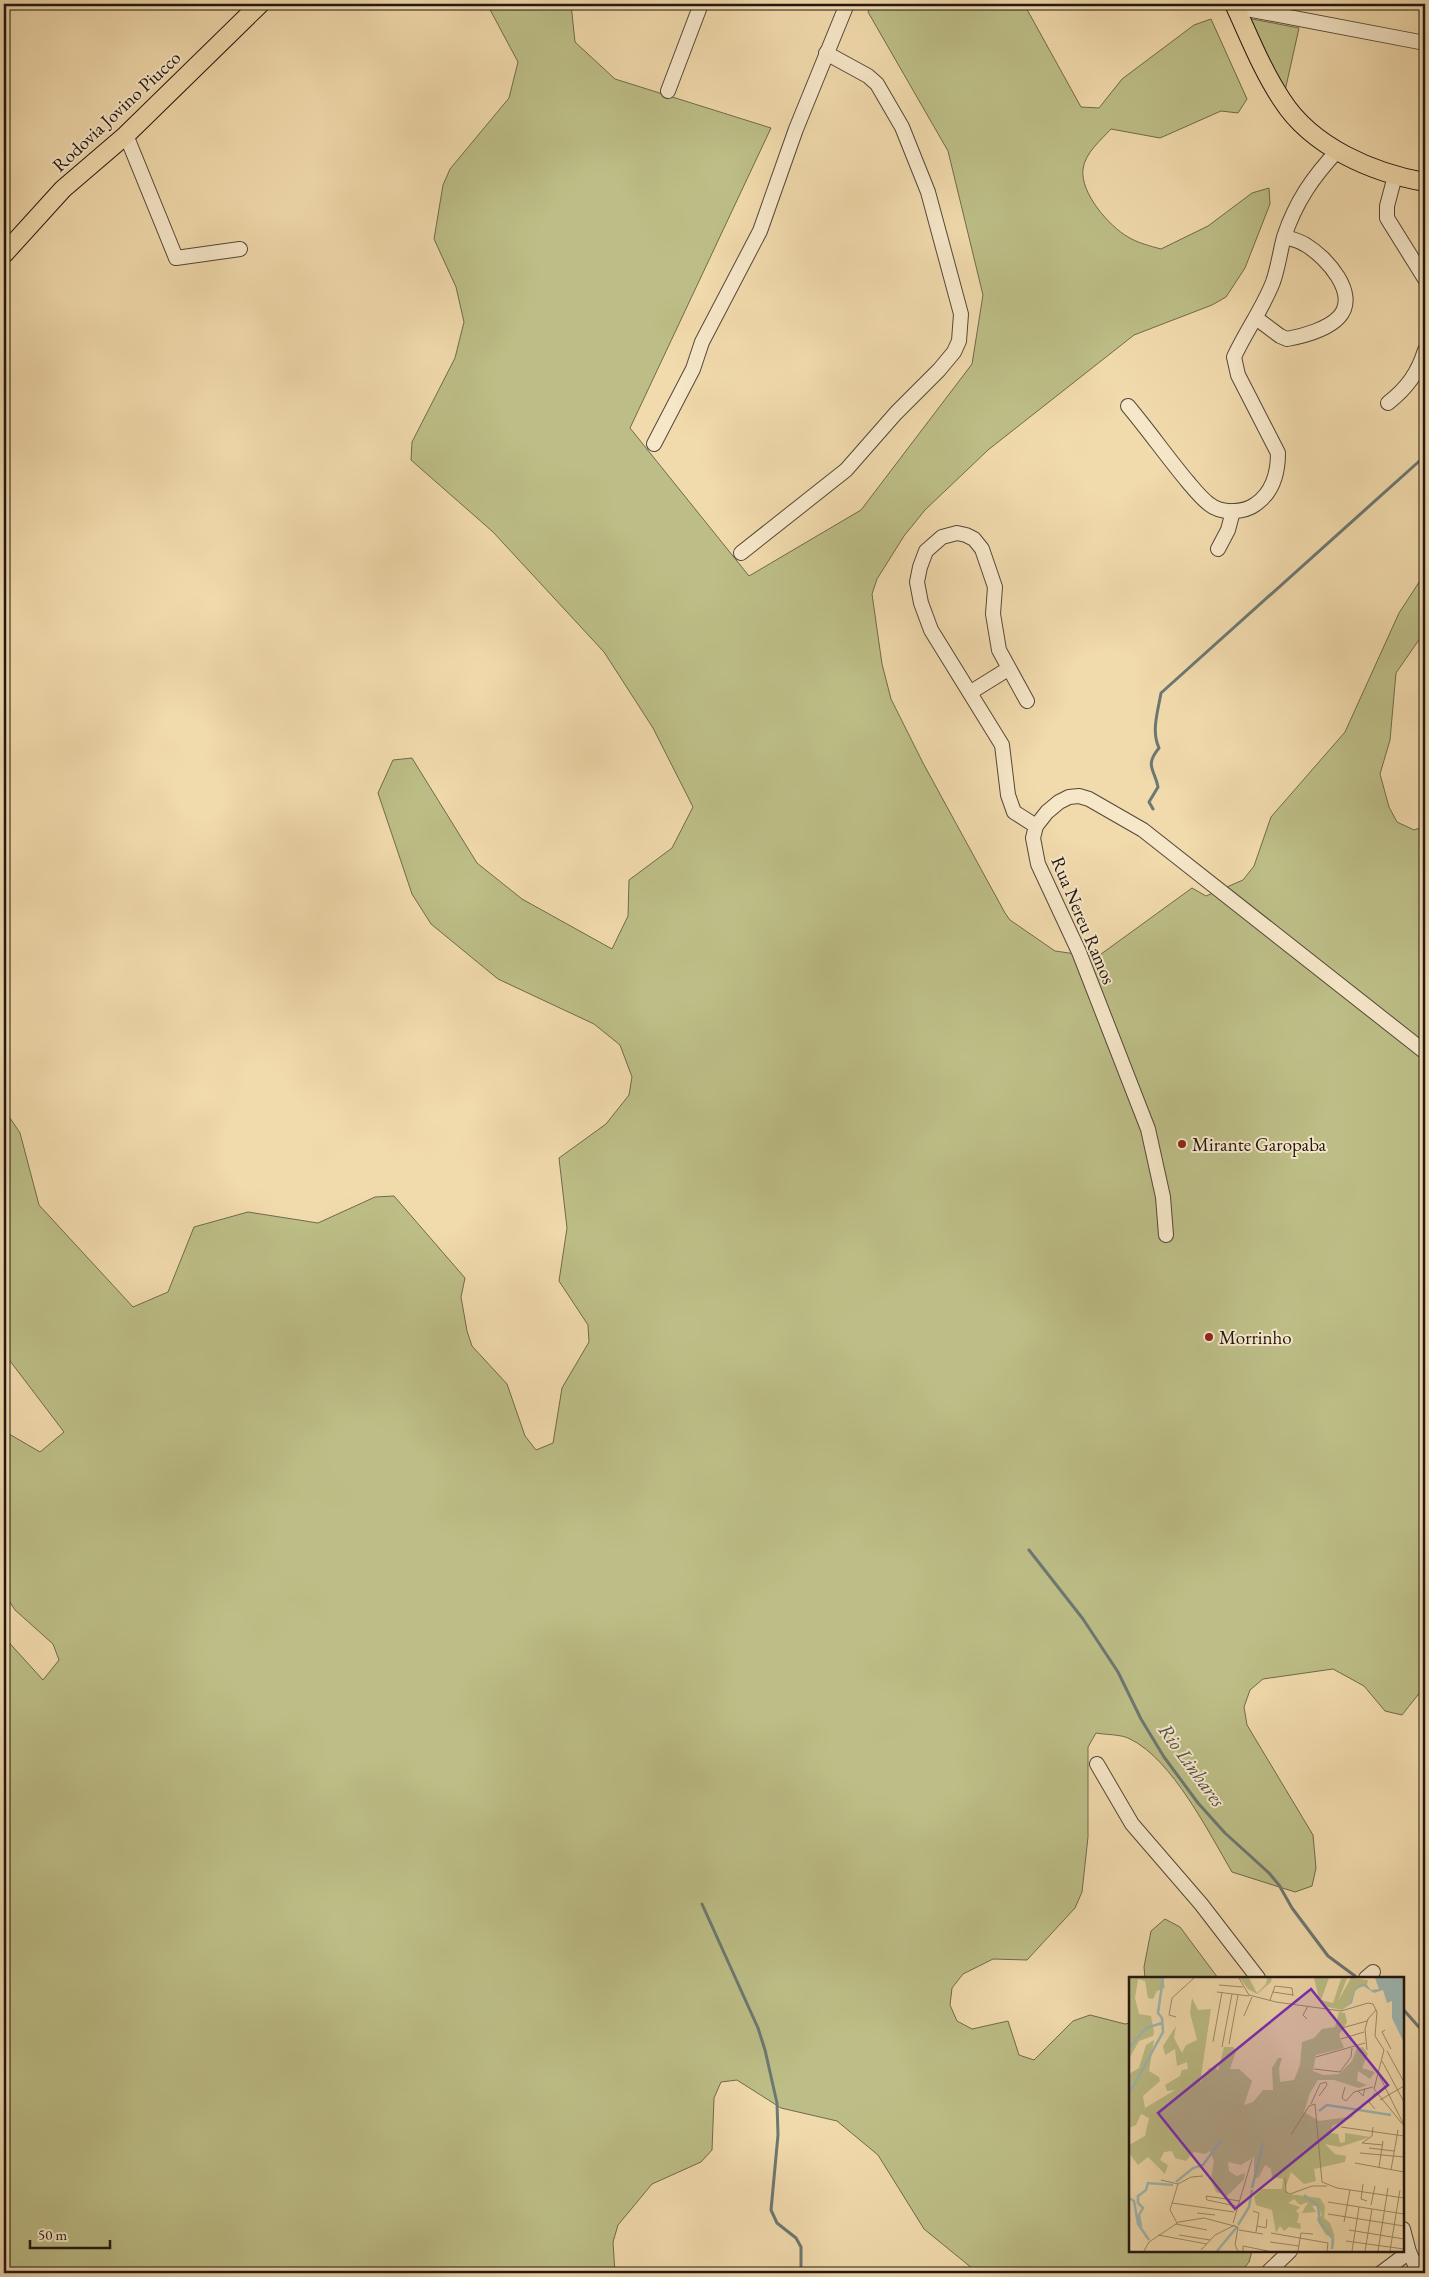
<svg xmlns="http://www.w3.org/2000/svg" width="1429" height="2277" font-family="'EB Garamond',serif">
<rect width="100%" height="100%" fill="#f1daac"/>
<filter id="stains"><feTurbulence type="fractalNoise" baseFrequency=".004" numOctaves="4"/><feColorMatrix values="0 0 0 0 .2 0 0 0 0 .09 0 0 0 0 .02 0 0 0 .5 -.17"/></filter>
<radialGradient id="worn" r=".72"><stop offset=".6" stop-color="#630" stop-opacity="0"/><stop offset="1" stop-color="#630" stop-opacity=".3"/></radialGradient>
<g fill="#bdbe87" stroke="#6f6a4c">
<path d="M487 4H571L575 42 615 79 771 128 630 428 749 576 861 510 972 364 983 295 948 151 868 12 872 4H1024L1081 107 1099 108 1122 79 1194 25 1211 19 1247 99 1238 113 1221 111 1160 138 1111 129C1101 140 1085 153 1083 169 1080 193 1109 226 1128 237 1138 243 1150 246 1161 249L1208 226 1252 193 1269 188 1270 204 1245 268 1226 297 1212 305 1134 335 988 450 925 510 904 536 877 579 872 594 882 664 891 699 923 763 1005 913 1010 920 1055 951 1097 957 1192 888 1206 896 1243 880 1254 866 1271 817 1345 732 1399 613 1425 573V631L1396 673 1390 740 1380 774 1389 807 1397 822 1414 830 1425 826V1686L1402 1715 1385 1711 1364 1686 1333 1669 1263 1679 1250 1690 1244 1707 1247 1725 1313 1835 1316 1868 1312 1886 1295 1892 1232 1872C1209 1833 1172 1759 1130 1739 1121 1734 1106 1735 1096 1733L1088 1747V1837L1082 1892 1075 1908 1027 1960 993 1959 963 1974 952 1988 950 2005 957 2021 972 2029 1008 2021 1019 2055 1034 2060 1073 2021 1090 2015 1125 2024 1130 2023V2251H1252L1249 2262 1240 2273H978L924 2229 878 2155 837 2121 781 2108 737 2080 721 2082 714 2098 712 2150 701 2162 652 2184 618 2225 613 2242 615 2273H4V1637L43 1680 59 1660 53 1644 15 1610 4 1593V1431L40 1452 64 1432 4 1353V1117L10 1118 20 1133 39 1205 133 1307 168 1292 194 1227 248 1212 318 1223 375 1197 394 1196 465 1278 461 1297 467 1331 472 1346 507 1384 525 1436 536 1450 553 1443 562 1388 589 1342 588 1325 559 1281 567 1228 559 1158 606 1124 629 1095 632 1077 620 1045 594 1024 498 979 431 924 412 894 378 793 393 760 412 758 477 863 522 899 612 949 628 916 629 880 672 848 693 807 653 728 604 652 493 532 411 460 412 442 455 358 464 322 456 287 434 239 443 185 450 169 509 98 518 62Z"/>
<path d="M1247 18 1299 28 1285 91Z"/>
<path d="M1165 1919 1180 1927 1218 1978H1145L1144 1967 1151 1931Z"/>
</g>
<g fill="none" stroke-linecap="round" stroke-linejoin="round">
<g stroke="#6c7872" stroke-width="3">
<path d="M1153 809 1149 802 1158 787C1155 770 1144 766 1159 748 1151 731 1158 711 1161 693L1425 456"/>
<path d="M1029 1550 1083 1619 1118 1672 1141 1719 1164 1757 1198 1803 1225 1833 1269 1873 1279 1885 1292 1908 1328 1956 1355 1976"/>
<path d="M702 1904 758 2028 765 2050 777 2103 778 2135 771 2210 777 2223 796 2238 801 2247V2273"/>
<path d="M1403 2009 1425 2034"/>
</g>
<defs>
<g id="minor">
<path d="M1236 7 1425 43"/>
<path d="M668 91 701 4"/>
<path d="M126 135 176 258 240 249"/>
<path d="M1395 176 1387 206V218L1425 279"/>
<path d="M1256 318 1280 336 1287 339C1303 336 1328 329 1339 317 1360 294 1326 257 1306 245 1300 241 1292 239 1285 237"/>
<path d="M1388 403C1407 388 1418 373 1425 350"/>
<path d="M1128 406C1149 431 1167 457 1188 482 1194 489 1201 498 1209 504 1221 514 1244 513 1256 504 1273 492 1278 472 1278 453L1238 375 1234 357C1246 331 1263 308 1273 282 1278 268 1280 252 1284 237 1296 201 1313 177 1338 150"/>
<path d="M654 444 693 369 702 342 760 231 796 129 847 4"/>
<path d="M1218 549 1228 530 1233 511"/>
<path d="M741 553 846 470 896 413 939 370 954 352 959 341 961 314 928 192 902 127 877 84 868 76 826 53"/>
<path d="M971 692 1008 669"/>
<path d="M1027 701 999 650 993 614 995 587 982 549 974 539 966 535 957 533 942 537 926 551 920 567 917 582 921 603 931 630 1002 745 1008 795 1014 812 1036 826"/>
<path d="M1166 1235 1163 1197 1148 1129 1079 952 1038 864 1033 838 1036 826 1047 812 1059 802 1069 797 1079 796 1089 799 1143 830 1425 1052"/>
<path d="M1097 1764 1132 1824 1201 1904 1258 1978"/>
<path d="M1366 1978 1373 1972"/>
<path d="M1403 2229 1409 2252 1419 2273"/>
<path d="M1267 2273 1290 2251"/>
<path d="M1381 2273 1409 2252"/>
</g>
<g id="major">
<path d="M1234 4C1249 36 1262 70 1282 100 1312 147 1373 173 1425 182"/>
<path d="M4 254 63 189 126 135 260 4"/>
</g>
</defs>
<use href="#minor" stroke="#554838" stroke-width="16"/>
<use href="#major" stroke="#211711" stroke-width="20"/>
<use href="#minor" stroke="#f6e7c9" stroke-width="14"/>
<use href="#major" stroke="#f1daac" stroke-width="18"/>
</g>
<g fill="#8f2418" stroke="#f6e7c9" stroke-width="2">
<circle cx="1182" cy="1144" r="5"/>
<circle cx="1209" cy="1337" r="5"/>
</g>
<g text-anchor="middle" stroke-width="4" stroke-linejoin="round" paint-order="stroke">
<g font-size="19" fill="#211711" stroke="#f6e7c9">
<text transform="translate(116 111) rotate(-43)" y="7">Rodovia Jovino Piucco</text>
<text transform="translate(1084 920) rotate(67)" y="7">Rua Nereu Ramos</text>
</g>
<g font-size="19" fill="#211711" stroke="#f6e7c9" text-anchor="start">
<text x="1192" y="1151">Mirante Garopaba</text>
<text x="1219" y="1344">Morrinho</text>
</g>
<g font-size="20" font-style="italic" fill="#4d4f4a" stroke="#f6e7c9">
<text transform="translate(1192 1765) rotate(54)" y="7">Rio Linhares</text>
</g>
</g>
<g transform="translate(1129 1977)">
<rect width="275" height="275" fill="#f1daac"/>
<path d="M0 1H34L36 11 28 14 24 22 19 21 16 4 9 2 6 21 10 37 22 39 25 55 24 59 10 64 0 82ZM111 1H120L128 16 137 7 138 1H143L142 5 128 17 119 12ZM185 1H200L192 23 204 26 212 2 218 1 209 24 222 1 239 3 238 8 225 13 221 25 213 33 194 29 191 25ZM63 21 69 33 82 32 71 106 80 91 86 90 89 94 95 70H104L107 74 101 92H110L123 104 115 128 124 125 134 113H144L143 91 149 81H153L150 91 151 105 165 103 171 88 173 65 185 61 193 52 206 50 210 35 216 36 218 45 210 58 215 71 187 78 184 94 194 98 210 97 223 84 228 71 234 70 239 77 233 91 246 95 241 102 229 94 228 104 238 108 230 111 205 103H189L181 116 175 135 190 144 226 139 203 149 202 156 209 157 211 166 216 165V156L241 160 211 170 196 167 206 177 217 179 216 185 185 192 187 204 175 207 162 195 156 212 159 217 191 221 196 229 195 241 201 246 206 260 197 258 189 245 188 241 193 239 189 228 183 229 187 235 173 236 179 225 171 228 165 222 159 226 171 230 167 234 170 237 168 246H171L172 252 160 250 155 254 151 249 147 256 143 233 127 228 125 220 133 212H153L154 202 143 200 142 192 136 188 130 200 125 202V180L112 188 99 185 100 194 108 199 116 196 115 202 98 219 87 215 82 203 85 184 81 174 76 177 65 175 57 184 46 181 43 174 35 175 31 183 39 188 36 197 19 180 9 188 0 176V168L16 159 20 141 12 137 7 148 0 151V97L10 91 17 68 25 63 20 94 30 100 31 104 14 119 16 131 46 113 38 114 36 108 51 99 53 93 59 92 58 85 48 89 46 72 36 78 34 69 47 49 45 61 53 76 57 68 68 63 61 36Z" fill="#bdbe87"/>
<path d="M246 1H275V66L263 41V24L258 26 254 13 245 16 233 8 226 14 223 26 213 33 221 25 225 13 232 7 238 8 242 13 250 12Z" fill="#9eb8b3"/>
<path fill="none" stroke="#9eb8b3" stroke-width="2.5" d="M0 71 17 51 33 46M0 117 34 55 33 41 29 36 34 1M190 134 198 128 262 138M47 205 64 191 74 188 92 163M123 211 134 166M175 218 189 229 191 245 204 262 203 272M0 221 5 224 9 247 20 263M109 248 120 230 123 213M12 250 10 238 14 231 9 226V219L17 213 19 206 44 208M88 274 108 250"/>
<path fill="none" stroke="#9e8c6e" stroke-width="1" d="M110 1 120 18 147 25 212 34 239 26 244 27 248 35 246 59 255 73 245 112 275 149M90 8 114 10M88 15 120 19M144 15 164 18M141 23 146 9 163 11 164 19M115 39 123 20M47 40 40 38 43 21 65 1M178 42 174 38 179 29M213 51 238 44M256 53 253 55 262 72M212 62 235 55M84 65 93 15M100 67 109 18M93 70 103 17M238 73 236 52 239 42 247 33M258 74 275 105M187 80 236 66M253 84 275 125M185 92 211 95 222 80 223 71M249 96 274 146M216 110 213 121 217 124 225 115 244 110M229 114 234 119 236 111M246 116 240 125 246 132M251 123 275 109M182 127 191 107 197 105 198 108 190 119M212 150 275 159M162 158 180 129 186 127 193 205 208 211 275 221M233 166 243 159 244 150M233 166 254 168M240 171 265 174M231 176 275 180M226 186 275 195M250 190 254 164M262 193 269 153M156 201 157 215 161 217 183 209H198M32 203 49 207 41 233 48 246M49 207 62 200 74 199M234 207 232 222 238 224M199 225 275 237M43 226 105 235M242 228 246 209M107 229 78 223 77 219 111 224M124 234 130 236 127 255M68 236 86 238M199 237 275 249M215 245 221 213M104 246 123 182M47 247 78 253M128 249 137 251 138 242M110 253 134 257M220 253 275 262M142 256 199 266 198 274M29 258 78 267M50 258 81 263M217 264 275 272M141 265 170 269M72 273 86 258 106 248M15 274 20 265 50 245 75 241 109 250 106 268 109 274M114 274V269L139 274M169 274 172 256 184 257M223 274 230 230M236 274 243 232M249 274 259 211M261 274 271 213"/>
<path fill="#7b2cbf" fill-opacity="0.15" stroke="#7b2cbf" stroke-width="2.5" d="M182 12 259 108 106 232 29 136Z"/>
<rect width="275" height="275" fill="none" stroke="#211711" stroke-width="2.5"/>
</g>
<rect width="1429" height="2277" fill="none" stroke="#f1daac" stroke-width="20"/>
<rect x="5" y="5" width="1419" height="2267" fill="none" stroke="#211711" stroke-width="2.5"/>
<rect x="10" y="10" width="1409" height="2257" fill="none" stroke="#211711"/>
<path d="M30 2240v8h80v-8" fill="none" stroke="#211711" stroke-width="2.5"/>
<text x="38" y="2240" font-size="15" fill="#211711" stroke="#f6e7c9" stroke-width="4" paint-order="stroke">50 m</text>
<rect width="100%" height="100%" filter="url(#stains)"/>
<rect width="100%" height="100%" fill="url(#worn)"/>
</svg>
